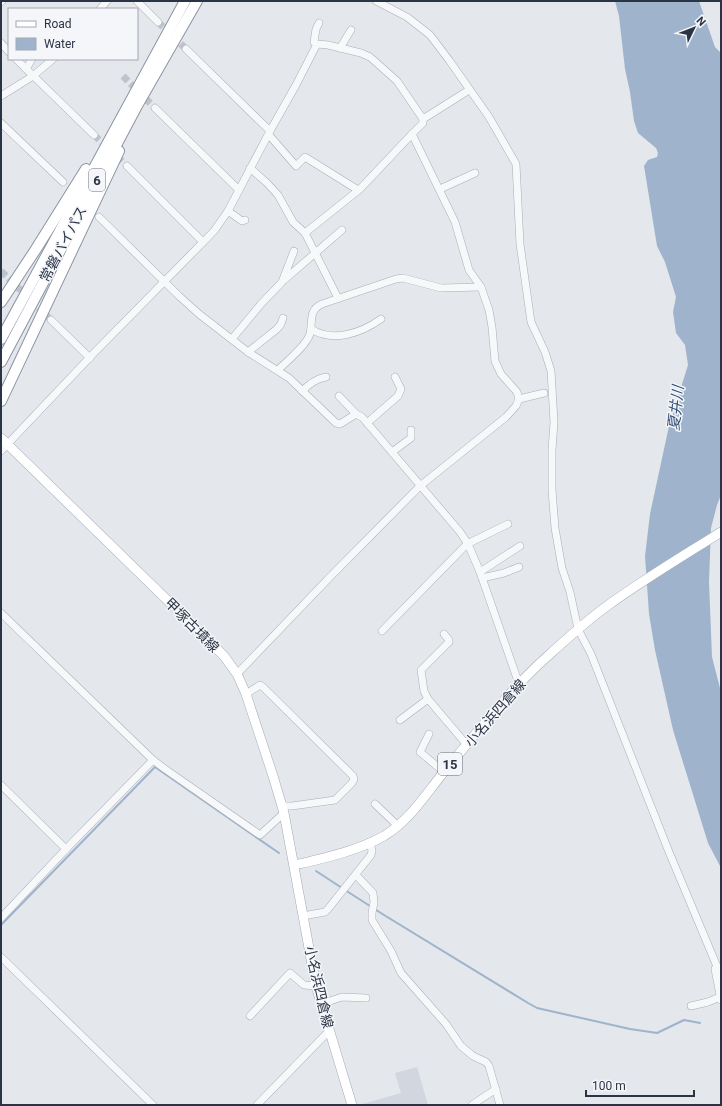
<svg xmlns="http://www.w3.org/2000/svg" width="722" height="1106" font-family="Roboto,'Noto Sans JP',sans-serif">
<rect width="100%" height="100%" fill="#e4e7ec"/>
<path fill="#d2d6de" d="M417 1067 428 1105H359L401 1093 395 1073Z"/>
<path fill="#9fb4cc" d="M615 1H699L715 47 721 53V495L717 505 711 528 709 582 712 657 721 692V868L708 843 673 730 655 650 649 614 645 556 650 514 669 426 688 365 685 345 676 333 673 312 676 297 665 262 657 246 644 166 648 160 657 157 658 153 656 148 638 133 634 121 630 92 625 69 619 16Z"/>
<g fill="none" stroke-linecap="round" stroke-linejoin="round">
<g stroke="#9fb4cc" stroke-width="2">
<path d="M316 871 342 888"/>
<path d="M345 890 384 915 528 1003 537 1008 630 1029 657 1033 684 1020 700 1023"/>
<path d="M1 925 155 767 279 853"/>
</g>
<g stroke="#bfc3cb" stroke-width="7" stroke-dasharray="7 3.5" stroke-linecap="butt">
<path d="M158 22 186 49"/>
<path d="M123 76 155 108"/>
<path d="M94 135 127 166"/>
<path d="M1 271 51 320"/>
</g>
<defs>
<g id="minor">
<path d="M137 1 158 22"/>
<path d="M376 1 407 17 430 35 449 60 489 117 516 164 520 244 531 322 545 352 551 371 554 422 552 450V490L555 528 562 568 570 592 578 629 591 654 669 852 721 976"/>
<path d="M1 2 2 1"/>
<path d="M100 9 107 1"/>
<path d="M314 42 316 29 319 23"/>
<path d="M1 43 9 52"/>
<path d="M340 48 351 30"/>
<path d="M16 59 94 135"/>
<path d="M26 69 32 59"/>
<path d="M1 96 33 76 53 59"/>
<path d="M155 108 239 190"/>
<path d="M423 119 469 90"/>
<path d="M1 123 63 182"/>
<path d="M269 135 296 166 305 157 358 190"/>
<path d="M127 166 203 242"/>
<path d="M250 168 267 183 278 195 293 222 305 233 360 189 412 134"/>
<path d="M440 189 475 173"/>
<path d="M228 211 242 221 245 220"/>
<path d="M99 217 179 296 199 314 248 352 289 378 336 423 340 424 356 414 362 417 460 532 468 544 480 572 519 684"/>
<path d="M305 233 338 298"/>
<path d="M284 280 342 230"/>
<path d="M51 320 90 358"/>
<path d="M311 329C333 343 361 333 381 319"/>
<path d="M232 339 261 304 282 282 294 251"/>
<path d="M248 352 277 329 281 324 283 318"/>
<path d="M278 370C287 361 306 346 310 334 313 322 308 310 322 304L396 279 403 278 441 288 481 287"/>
<path d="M302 391C310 384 315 379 326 377"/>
<path d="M339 396 356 414"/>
<path d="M519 399 544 393"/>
<path d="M367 423 398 396 401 389 395 377"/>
<path d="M1 451 93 354 214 231 228 211 270 131 186 49"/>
<path d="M392 452 411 438V430"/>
<path d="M480 572 520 546"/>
<path d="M482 578 504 573 519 567"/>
<path d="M1 613 153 760 165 769 260 835 284 813"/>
<path d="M382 631 467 544 508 524"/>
<path d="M444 634 449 640V642L421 670 424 691 428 699 467 745"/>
<path d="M237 674 328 579 420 486 506 417 516 406 519 399 517 392 501 374 495 361 492 327 489 310 481 287 469 270 455 222 412 134 423 123V119L397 81 370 57 361 53 328 45 317 44 296 85 270 131"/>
<path d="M246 694 260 685 263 687 353 776 354 779 352 783 335 800 292 806H282"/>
<path d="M400 720 428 699"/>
<path d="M429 734 420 752 444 772"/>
<path d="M1 785 66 849"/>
<path d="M375 804 398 826"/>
<path d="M356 875 373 893 374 902 372 913V920L391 951 401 973 446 1024 461 1046 473 1056 486 1062 489 1066 500 1105"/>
<path d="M303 916 325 912 328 909 371 855 372 851 370 842"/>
<path d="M1 918 66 849 153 760"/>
<path d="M1 957 153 1105"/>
<path d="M715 969 721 1000"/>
<path d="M321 1004 342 997 366 998"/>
<path d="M691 1006 708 1002 720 997"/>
<path d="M250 1016 290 973 304 985 316 986"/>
<path d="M257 1105 329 1031"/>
<path d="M472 1105 496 1089"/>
</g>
<g id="major">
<path d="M1 438 201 633 224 656 237 674 246 694 273 776 284 813 316 986 352 1105"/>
<path d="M295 865C325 858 357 851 384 836 410 820 425 795 444 772 474 736 503 698 538 665 560 645 582 624 607 606 644 579 683 556 721 532"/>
</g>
<g id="highway">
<path d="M1 302 36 249 86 169"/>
<path d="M1 339 185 1"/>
<path d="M1 362 138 104 197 1"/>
<path d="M1 401 119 151"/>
</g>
</defs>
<use href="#minor" stroke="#a9aeb7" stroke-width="8"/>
<use href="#major" stroke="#a3abb8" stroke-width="10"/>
<use href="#highway" stroke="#8b94a3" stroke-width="12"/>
<use href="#minor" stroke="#f7f8fa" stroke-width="7"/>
<use href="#major" stroke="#fff" stroke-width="9"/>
<use href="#highway" stroke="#fff" stroke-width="10"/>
</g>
<g text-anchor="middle" stroke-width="3" stroke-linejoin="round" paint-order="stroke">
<g fill="#f4f6f9" stroke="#676e7b" stroke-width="1">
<rect x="89" y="169" width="16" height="22" rx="3"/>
<rect x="438" y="753" width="24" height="22" rx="3"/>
</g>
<g font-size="13" font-weight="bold" fill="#2b3445">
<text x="97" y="185">6</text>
<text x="450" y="769">15</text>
</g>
<g font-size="14" fill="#2b3445" stroke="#f4f6f9">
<text transform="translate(63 244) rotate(-62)" y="5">常磐バイパス</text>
<text transform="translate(192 625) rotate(45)" y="5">甲塚古墳線</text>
<text transform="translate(495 713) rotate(-49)" y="5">小名浜四倉線</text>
<text transform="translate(319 987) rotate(77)" y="5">小名浜四倉線</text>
</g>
<g font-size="15" font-style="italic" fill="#34527a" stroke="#f4f6f9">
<text transform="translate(676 408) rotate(-84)" y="5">夏井川</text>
</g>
</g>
<rect width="722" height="1106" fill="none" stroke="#2b3445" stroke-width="4"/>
<rect x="8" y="8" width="130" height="52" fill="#f4f6f9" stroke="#a4a8b1"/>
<rect x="16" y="21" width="20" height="6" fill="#ffffff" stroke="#a4a8b1"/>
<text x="44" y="28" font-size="12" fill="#2b3445">Road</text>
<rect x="16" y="38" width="20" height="12" fill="#9fb4cc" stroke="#a4a8b1"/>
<text x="44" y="48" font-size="12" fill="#2b3445">Water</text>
<g transform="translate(694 28) rotate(47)" stroke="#f4f6f9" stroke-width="3" paint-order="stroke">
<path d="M0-3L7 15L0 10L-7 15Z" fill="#2b3445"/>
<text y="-6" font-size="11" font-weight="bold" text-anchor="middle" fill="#2b3445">N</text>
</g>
<path d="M586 1090v6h108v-6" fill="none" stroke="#2b3445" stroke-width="2"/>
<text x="592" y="1090" font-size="12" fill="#2b3445" stroke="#f4f6f9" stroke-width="3" paint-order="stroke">100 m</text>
</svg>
